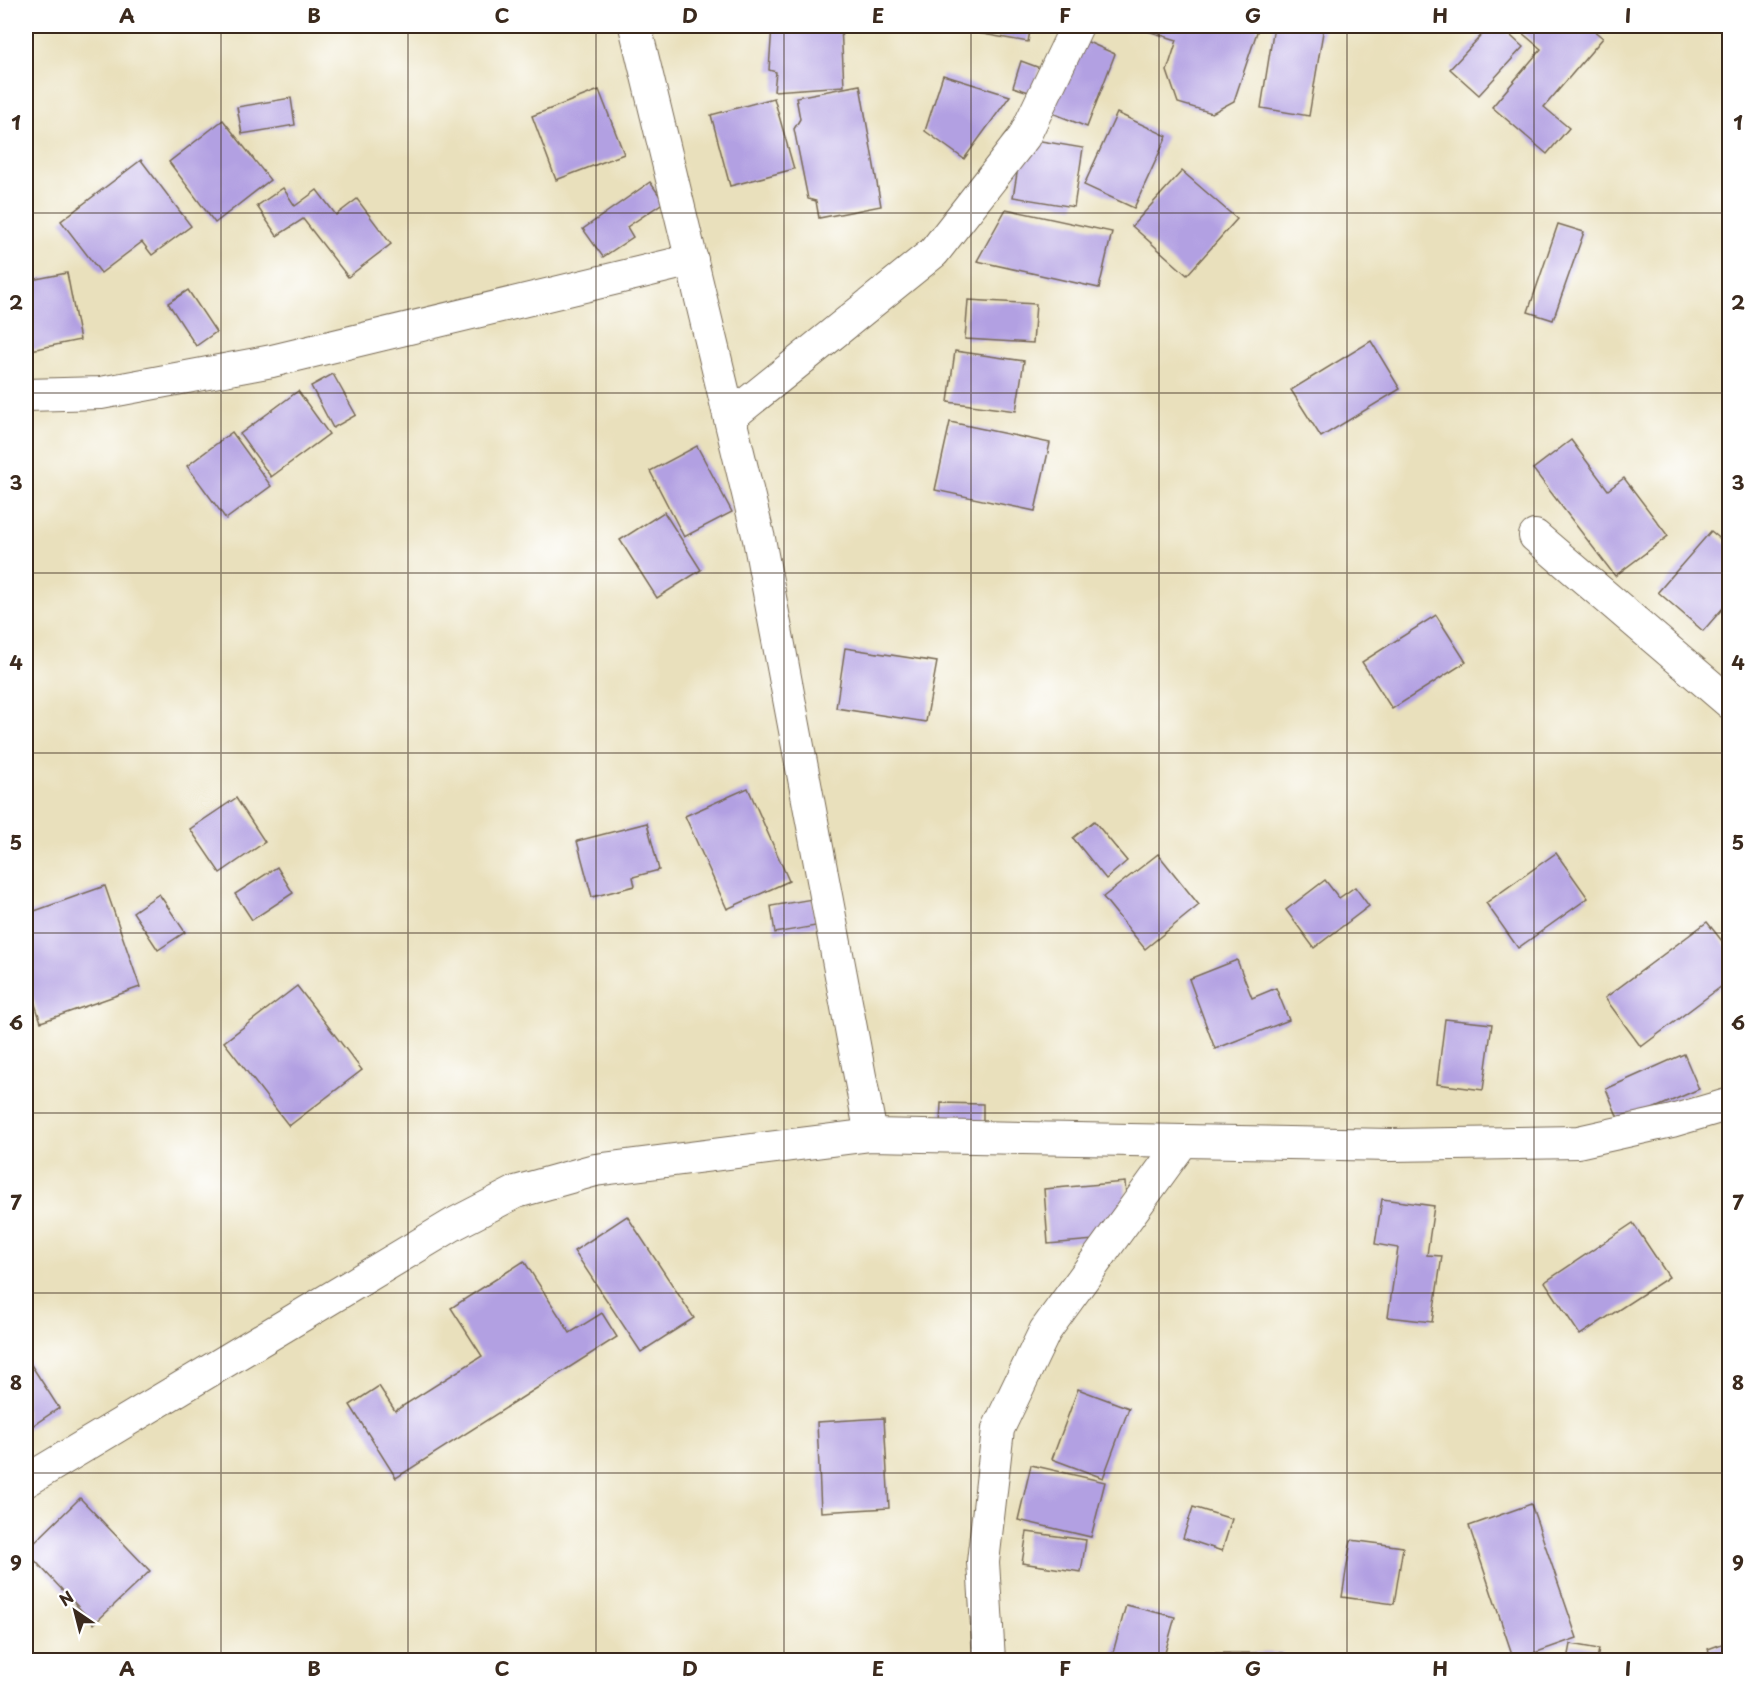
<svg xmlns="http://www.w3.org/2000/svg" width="1755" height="1686" font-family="'Playpen Sans',sans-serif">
<rect width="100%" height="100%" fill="#fff"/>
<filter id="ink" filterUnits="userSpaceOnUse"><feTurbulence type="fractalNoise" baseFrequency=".0167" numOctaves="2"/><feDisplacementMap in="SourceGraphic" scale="12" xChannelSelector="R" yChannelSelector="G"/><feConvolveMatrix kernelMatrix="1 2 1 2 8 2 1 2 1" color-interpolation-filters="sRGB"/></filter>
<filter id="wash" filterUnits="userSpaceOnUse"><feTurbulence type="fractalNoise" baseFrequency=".008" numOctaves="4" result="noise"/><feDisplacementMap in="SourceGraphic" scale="24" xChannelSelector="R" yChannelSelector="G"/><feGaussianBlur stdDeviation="1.35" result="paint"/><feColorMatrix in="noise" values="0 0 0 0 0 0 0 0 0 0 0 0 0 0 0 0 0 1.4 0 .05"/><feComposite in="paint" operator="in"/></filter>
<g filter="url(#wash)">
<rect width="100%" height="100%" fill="#e9e0bc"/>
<g id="blocks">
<g fill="#b2a0e2">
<path d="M772 26H841L844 86 774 91 776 72 769 70Z"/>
<path d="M961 26H1031L1028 42 961 30Z"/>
<path d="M1142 26H1259L1234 101 1212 113 1178 103 1167 71 1177 40 1141 29Z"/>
<path d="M1274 26H1324L1309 116 1261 108Z"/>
<path d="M1490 26H1500L1523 47 1479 95 1450 69Z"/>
<path d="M1514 26H1588L1603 38 1544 107 1569 128 1547 154 1492 107 1541 49Z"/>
<path d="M1079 38 1115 54 1087 127 1050 112Z"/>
<path d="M1021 61 1040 68 1032 93 1013 87Z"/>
<path d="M943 75 1010 96 964 159 925 131Z"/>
<path d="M860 85 881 206 819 218 816 201 808 199 794 129 800 119 796 97Z"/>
<path d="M599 90 624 154 556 180 532 116Z"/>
<path d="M291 98 295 125 242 134 237 107Z"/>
<path d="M774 98 794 169 730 186 711 115Z"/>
<path d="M1117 113 1167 136 1134 208 1084 185Z"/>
<path d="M223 120 270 180 215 223 169 162Z"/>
<path d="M1023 138 1083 148 1074 207 1013 197Z"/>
<path d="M141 160 191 226 152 255 142 242 101 273 61 221Z"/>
<path d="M1182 171 1237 219 1187 275 1132 226Z"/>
<path d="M650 182 664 202 627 227 633 237 603 257 583 229Z"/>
<path d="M283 188 295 206 317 190 336 215 357 199 391 244 348 277 303 219 277 236 257 206Z"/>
<path d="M1006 209 1112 232 1099 288 977 261Z"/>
<path d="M1558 224 1584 232 1553 320 1528 312Z"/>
<path d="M67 273 80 340 26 351V281Z"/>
<path d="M188 290 216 332 196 346 168 303Z"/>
<path d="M968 300 1036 304 1033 343 965 339Z"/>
<path d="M1371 341 1400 389 1321 437 1291 390Z"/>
<path d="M955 351 1024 361 1016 411 948 402Z"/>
<path d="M333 374 356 415 333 428 311 386Z"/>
<path d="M298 391 329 434 271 477 240 434Z"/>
<path d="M950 422 1050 443 1035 511 935 490Z"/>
<path d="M232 432 271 486 226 519 187 466Z"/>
<path d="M1571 440 1608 490 1624 478 1668 536 1615 576 1533 469Z"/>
<path d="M697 446 732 512 684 537 650 471Z"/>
<path d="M664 512 701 570 657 598 620 540Z"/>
<path d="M1711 531 1730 547V600L1703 631 1658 592Z"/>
<path d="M1436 615 1466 662 1392 709 1362 662Z"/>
<path d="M845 648 937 662 926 722 836 708Z"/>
<path d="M748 788 789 881 727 909 685 816Z"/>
<path d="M236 798 265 842 220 873 190 829Z"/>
<path d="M1094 821 1127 861 1106 879 1073 838Z"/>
<path d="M647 823 659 870 633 877 635 886 592 897 577 841Z"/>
<path d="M1556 853 1588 898 1518 948 1486 903Z"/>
<path d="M1158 854 1199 905 1145 949 1103 897Z"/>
<path d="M277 867 293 893 252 920 235 894Z"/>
<path d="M1325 880 1339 898 1355 887 1369 906 1314 948 1286 910Z"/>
<path d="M105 886 140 987 41 1022 26 978V914Z"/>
<path d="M159 894 185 932 158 950 133 912Z"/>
<path d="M812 899 816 926 775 933 771 906Z"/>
<path d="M1707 922 1730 951V980L1641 1047 1605 998Z"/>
<path d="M1237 960 1252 998 1276 988 1289 1020 1215 1049 1189 979Z"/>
<path d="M297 986 362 1070 289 1126 224 1042Z"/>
<path d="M1445 1019 1492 1024 1483 1090 1437 1084Z"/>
<path d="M1684 1054 1699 1089 1620 1123 1606 1089Z"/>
<path d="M941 1103 983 1104V1127L940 1126Z"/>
<path d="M1125 1182 1129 1237 1048 1244 1044 1189Z"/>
<path d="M1382 1199 1434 1206 1427 1255 1442 1256 1432 1322 1388 1317 1398 1248 1375 1244Z"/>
<path d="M627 1216 694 1318 641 1352 574 1251Z"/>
<path d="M1633 1223 1669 1277 1580 1335 1545 1282Z"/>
<path d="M524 1261 570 1333 602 1313 617 1337 396 1478 350 1405 379 1386 395 1411 482 1356 451 1308Z"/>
<path d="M26 1357 59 1408 26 1430Z"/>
<path d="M1078 1389 1129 1408 1103 1478 1052 1459Z"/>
<path d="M884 1418 889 1508 821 1512 817 1422Z"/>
<path d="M1031 1465 1105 1482 1091 1537 1018 1520Z"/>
<path d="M80 1498 150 1571 94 1624 26 1551Z"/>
<path d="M1531 1504 1577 1638 1514 1660 1469 1526Z"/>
<path d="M1193 1507 1232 1519 1222 1551 1183 1538Z"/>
<path d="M1027 1532 1086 1540 1081 1572 1022 1563Z"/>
<path d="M1351 1540 1403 1547 1394 1604 1342 1597Z"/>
<path d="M1126 1605 1175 1617 1163 1660H1111Z"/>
<path d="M1730 1641V1660H1712L1708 1649Z"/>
<path d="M1571 1644 1599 1649 1597 1660H1568Z"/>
<rect x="1207" y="1653" width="76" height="7"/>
</g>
</g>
</g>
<g filter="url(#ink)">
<use href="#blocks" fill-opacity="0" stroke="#786a55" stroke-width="1.5"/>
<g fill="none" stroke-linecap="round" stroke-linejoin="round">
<defs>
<g id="street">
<path d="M635 26 759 539 871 1135"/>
<path d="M26 395 101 393 272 361 692 260"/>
<path d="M730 417 934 252 1024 137 1077 26"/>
<path d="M1535 536 1730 703"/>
<path d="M26 1481 454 1224 516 1192 595 1170 871 1135 1392 1145 1578 1142 1672 1121 1730 1104"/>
<path d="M989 1660 983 1562 998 1429 1045 1331 1183 1141"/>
</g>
</defs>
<use href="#street" stroke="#786a55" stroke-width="34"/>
<use href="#street" stroke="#fff" stroke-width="32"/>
</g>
</g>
<path fill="none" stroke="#3b2a1e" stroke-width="1.5" stroke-opacity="0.55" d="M221 26V1660M408 26V1660M596 26V1660M784 26V1660M971 26V1660M1159 26V1660M1347 26V1660M1534 26V1660M26 213H1730M26 393H1730M26 573H1730M26 753H1730M26 933H1730M26 1113H1730M26 1293H1730M26 1473H1730"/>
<rect width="1755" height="1686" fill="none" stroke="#fff" stroke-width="66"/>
<g transform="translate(75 1611) rotate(325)" stroke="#ffffff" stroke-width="4.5" paint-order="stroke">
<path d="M0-4.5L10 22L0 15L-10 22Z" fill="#3b2a1e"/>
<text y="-9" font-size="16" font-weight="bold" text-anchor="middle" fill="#3b2a1e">N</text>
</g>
<rect x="33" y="33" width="1689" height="1620" fill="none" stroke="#3b2a1e" stroke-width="2"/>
<g font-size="20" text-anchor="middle" font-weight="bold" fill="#3b2a1e">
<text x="127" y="23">A</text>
<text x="314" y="23">B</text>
<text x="502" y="23">C</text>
<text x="690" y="23">D</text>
<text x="878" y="23">E</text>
<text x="1065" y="23">F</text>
<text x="1253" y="23">G</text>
<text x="1440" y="23">H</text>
<text x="1628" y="23">I</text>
<text x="16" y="130">1</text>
<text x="1738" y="130">1</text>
<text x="16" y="310">2</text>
<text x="1738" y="310">2</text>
<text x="16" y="490">3</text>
<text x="1738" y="490">3</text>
<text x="16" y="670">4</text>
<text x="1738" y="670">4</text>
<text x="16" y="850">5</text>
<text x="1738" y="850">5</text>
<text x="16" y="1030">6</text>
<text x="1738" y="1030">6</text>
<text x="16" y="1210">7</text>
<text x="1738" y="1210">7</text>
<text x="16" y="1390">8</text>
<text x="1738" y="1390">8</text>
<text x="16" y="1570">9</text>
<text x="1738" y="1570">9</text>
<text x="127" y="1676">A</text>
<text x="314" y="1676">B</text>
<text x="502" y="1676">C</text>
<text x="690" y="1676">D</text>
<text x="878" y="1676">E</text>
<text x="1065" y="1676">F</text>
<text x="1253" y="1676">G</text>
<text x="1440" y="1676">H</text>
<text x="1628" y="1676">I</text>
</g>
</svg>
